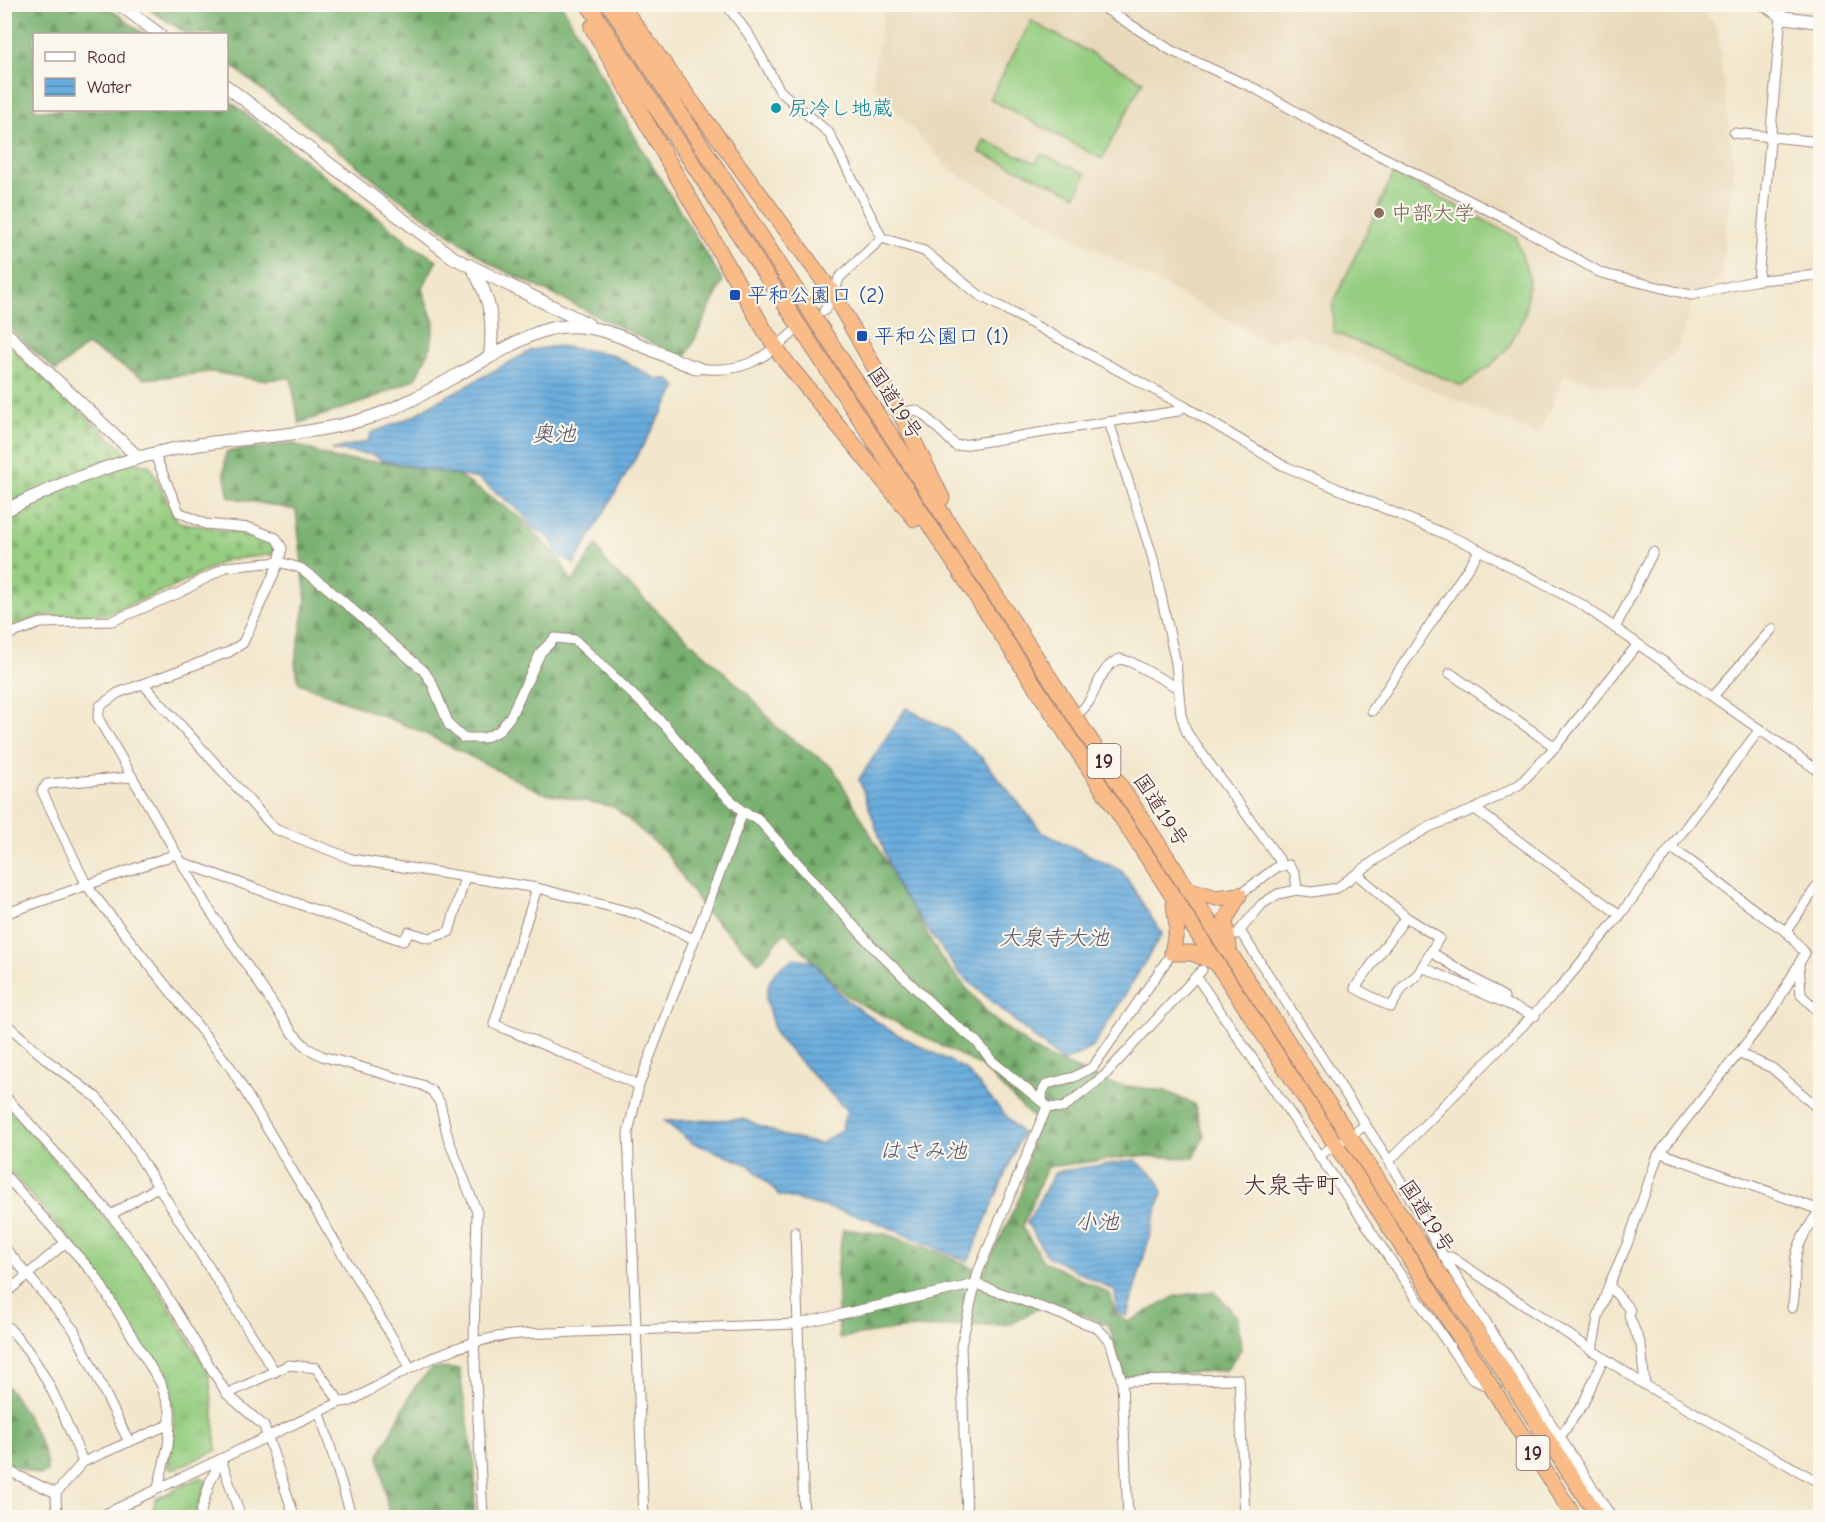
<svg xmlns="http://www.w3.org/2000/svg" width="1825" height="1522" font-family="'Comic Neue','Klee One',sans-serif">
<defs>
<pattern id="grass-tufts" width="24" height="20" patternUnits="userSpaceOnUse" patternTransform="scale(1.5)"><rect width="24" height="20" fill="#96ce81"/><path d="M3 7l-1-3M5 7V3M7 7l1-3M15 17l-1-3M17 17v-4M19 17l1-3" fill="none" stroke="#83b070"/></pattern>
<pattern id="forest-firs" width="22" height="20" patternUnits="userSpaceOnUse" patternTransform="scale(1.5)"><rect width="22" height="20" fill="#78b16f"/><path d="M5 1l3.5 6h-7zM16 11l3.5 6h-7z" fill="#648f5b"/></pattern>
<pattern id="cemetery-stones" width="16" height="16" patternUnits="userSpaceOnUse" patternTransform="scale(1.5)"><rect width="16" height="16" fill="#96ce81"/><path d="M2 7V4a2 2 0 0 1 4 0v3zM10 15v-3a2 2 0 0 1 4 0v3z" fill="#83b070"/></pattern>
<pattern id="water-rules" width="6" height="5" patternUnits="userSpaceOnUse" patternTransform="scale(1.5)"><rect width="6" height="5" fill="#69adde"/><path d="M0 2.5h6" fill="none" stroke="#588cb4"/></pattern>
</defs>
<rect width="100%" height="100%" fill="#fbf7ec"/>
<filter id="ink" filterUnits="userSpaceOnUse"><feTurbulence type="fractalNoise" baseFrequency=".0167" numOctaves="2"/><feDisplacementMap in="SourceGraphic" scale="12" xChannelSelector="R" yChannelSelector="G"/><feConvolveMatrix kernelMatrix="1 2 1 2 8 2 1 2 1" color-interpolation-filters="sRGB"/></filter>
<filter id="wash" filterUnits="userSpaceOnUse"><feTurbulence type="fractalNoise" baseFrequency=".008" numOctaves="4" result="noise"/><feDisplacementMap in="SourceGraphic" scale="24" xChannelSelector="R" yChannelSelector="G"/><feGaussianBlur stdDeviation="1.35" result="paint"/><feColorMatrix in="noise" values="0 0 0 0 0 0 0 0 0 0 0 0 0 0 0 0 0 1.4 0 .05"/><feComposite in="paint" operator="in"/></filter>
<g filter="url(#wash)">
<rect width="100%" height="100%" fill="#f2e7cc"/>
<path fill="#e8d9ba" d="M885 5H1701L1717 28 1734 168 1720 279 1693 300 1677 349 1635 392 1565 375 1538 434 1296 333 1269 342 951 171 872 85Z"/>
<g fill="url(#grass-tufts)" stroke="#707656" stroke-width="1.5">
<path d="M4 1102 137 1254 209 1373 217 1450 172 1470 167 1467C175 1438 178 1414 166 1385L94 1267 5 1166Z"/>
<path d="M201 1477 207 1482 194 1517 150 1518 156 1499Z"/>
</g>
<g fill="url(#forest-firs)" stroke="#61684d" stroke-width="1.5">
<path d="M4 5H105L144 34H34V110H226L227 99 418 249 437 260 422 289 434 323 431 347 415 379 369 400 299 423 291 378 259 380 212 372 145 379 87 345 56 371 5 324Z"/>
<path d="M142 5H562L646 156 723 281 685 359 493 265 394 195 227 62 226 34H188Z"/>
<path d="M291 443 336 459 385 462 457 475 519 516 559 558 572 583 596 545 608 566 751 697 776 727 833 768 941 958 991 1017 1039 1053 1112 1084 1165 1091 1194 1104 1204 1136 1194 1158 1135 1156 1047 1167 1022 1227 1043 1261 1110 1294 1116 1314 1128 1322 1176 1296 1214 1291 1238 1318 1241 1349 1226 1370 1123 1377 1109 1325 1048 1302 1011 1324 900 1329 839 1338 837 1269 843 1229 885 1234 941 1253 983 1273 1021 1195 1035 1120 981 1066 849 998 785 932 759 963 705 911 667 853 614 807 541 792 420 731 299 683 295 663 306 601 296 510 229 497 224 472 226 452Z"/>
<path d="M432 1368 459 1369 475 1467 474 1517H389L379 1455 414 1388Z"/>
<path d="M4 1383C18 1399 52 1454 46 1473L40 1475 5 1463Z"/>
</g>
<path fill="url(#cemetery-stones)" stroke="#707656" stroke-width="1.5" d="M4 341 139 464 150 466 178 522 247 534 273 541 275 554 226 560 176 586 106 614 41 616 5 628Z"/>
<g fill="#96ce81" stroke="#707656" stroke-width="1.5">
<path d="M1031 21 1143 81 1102 159 990 99Z"/>
<path d="M984 140 1036 163 1041 154 1086 174 1076 195 979 152Z"/>
<path d="M1394 173 1516 237 1529 278 1525 314 1509 347 1491 365 1462 386 1333 332V304Z"/>
</g>
<g fill="url(#water-rules)" stroke="#5a6684" stroke-width="1.5">
<path d="M558 346 611 354 656 379H669L677 387 574 564 557 553 549 537 533 528 521 512 479 479 383 461 374 455 332 450 368 441 371 433 414 416 429 406 532 350Z"/>
<path d="M906 708 952 732 982 758 1042 832 1122 871 1162 934 1093 1047 1063 1062 959 973 897 887 859 779Z"/>
<path d="M794 958 813 961 846 1000 891 1031 965 1069 1022 1134 968 1262 867 1218 779 1195 749 1165 691 1142 664 1121 744 1119 784 1136 820 1144 841 1130 847 1111 776 1036 766 1000 769 982 776 971Z"/>
<path d="M1135 1160 1158 1179 1162 1192 1127 1316 1117 1313 1115 1291 1047 1256 1027 1223 1055 1172Z"/>
</g>
</g>
<g filter="url(#ink)">
<g fill="none" stroke-linecap="round" stroke-linejoin="round">
<defs>
<g id="minor">
<path d="M726 4 749 35 780 91 829 133 882 238 924 251 979 295 1184 406 1282 465 1466 543 1581 604 1820 772"/>
<path d="M1098 4 1172 51 1258 90 1319 125 1510 221 1601 273 1691 295 1758 280 1820 275"/>
<path d="M1760 4 1781 17"/>
<path d="M1734 133 1820 142"/>
<path d="M1758 280 1782 4"/>
<path d="M824 311 834 295 839 278 882 238"/>
<path d="M698 368C742 374 762 360 794 332"/>
<path d="M900 413 915 410 924 415 956 446 1178 411 1184 406"/>
<path d="M1109 422 1152 555 1176 663 1181 715 1187 733 1279 859 1281 866"/>
<path d="M1615 628 1653 552"/>
<path d="M4 636 41 623 112 621 179 593 226 567 279 562 282 548 276 538 250 528 205 524 179 512 154 453"/>
<path d="M1450 673 1555 747"/>
<path d="M144 685 275 829 352 859 537 888 638 914 694 939"/>
<path d="M1713 696 1772 629"/>
<path d="M1372 711 1480 550"/>
<path d="M1074 716C1100 701 1093 670 1120 659L1131 662 1178 688"/>
<path d="M132 777 47 784 42 791 87 886 231 1068 410 1367"/>
<path d="M1475 809 1620 915"/>
<path d="M1671 848C1711 873 1745 907 1786 931"/>
<path d="M181 862 403 941 409 932 429 938 449 932 465 877"/>
<path d="M1358 875 1406 917 1439 938 1418 974 1403 987 1391 1007 1355 988 1406 917"/>
<path d="M537 888 494 1024 639 1085"/>
<path d="M1239 895 1277 867 1289 865 1295 873 1297 890"/>
<path d="M4 906 10 912 176 854"/>
<path d="M1240 931 1389 1161 1444 1257 1612 1518"/>
<path d="M1237 934 1262 904 1278 894 1297 890 1312 892 1337 888 1388 851 1429 827 1475 809 1520 784 1555 747 1638 644"/>
<path d="M1431 952 1504 997"/>
<path d="M1172 953 1093 1067 1074 1077 1047 1084C1041 1092 1039 1100 1047 1107L1063 1108 1104 1076 1202 970"/>
<path d="M1799 964 1801 995 1820 1013"/>
<path d="M1422 967 1535 1016"/>
<path d="M1196 976 1472 1379 1491 1388"/>
<path d="M4 1022 48 1061 96 1097 115 1118 275 1372"/>
<path d="M1740 1054 1772 1068 1820 1110"/>
<path d="M4 1095 111 1215 141 1254 227 1394 264 1426 295 1518"/>
<path d="M1661 1153 1820 1210"/>
<path d="M1320 1155 1366 1125"/>
<path d="M1389 1161 1558 990 1620 915 1760 729"/>
<path d="M4 1174 95 1275 161 1384 170 1410V1424L168 1446 158 1488"/>
<path d="M111 1215 159 1186"/>
<path d="M795 1232 804 1518"/>
<path d="M4 1247 74 1330 129 1442"/>
<path d="M1444 1257H1451L1645 1385 1820 1483"/>
<path d="M1609 1285 1630 1310 1629 1316 1641 1345 1645 1385"/>
<path d="M4 1295 66 1242"/>
<path d="M1792 1308C1796 1293 1794 1281 1795 1266 1795 1245 1809 1226 1820 1210"/>
<path d="M4 1323C44 1362 62 1411 83 1462"/>
<path d="M1592 1351 1598 1317 1609 1285 1628 1242 1658 1155 1774 1008 1805 953 1786 931 1820 882"/>
<path d="M1122 1381 1239 1379 1245 1518"/>
<path d="M227 1394 289 1365 316 1368 340 1402"/>
<path d="M320 1413 352 1518"/>
<path d="M1560 1437 1583 1404 1604 1358"/>
<path d="M221 1459 241 1518"/>
<path d="M4 1469 56 1493"/>
<path d="M57 1518 56 1493 83 1462 170 1424"/>
<path d="M97 1518 340 1402 351 1401C405 1370 457 1339 521 1334L797 1324 976 1284 1096 1327 1110 1341 1122 1381 1128 1518"/>
<path d="M199 1518 210 1482 221 1459"/>
<path d="M483 1518 474 1341 477 1212 448 1138 440 1103 432 1091 422 1085 322 1056 307 1048 292 1032 208 908 98 718 100 706 118 693 229 652 243 643 279 562 300 568 325 586 424 671 432 683 449 725 463 738H484L499 731 510 717 541 652 555 638 575 640 665 725 709 779 743 812 757 818 871 945 944 1016 976 1041 992 1061 1042 1102"/>
<path d="M644 1518 628 1133 639 1085 743 812"/>
<path d="M967 1518 961 1346 978 1272 1047 1107"/>
</g>
<g id="tertiary">
<path d="M119 4 159 34"/>
<path d="M1781 17 1820 22"/>
<path d="M226 86 454 258 588 324"/>
<path d="M473 269C491 300 494 321 490 357"/>
<path d="M4 331 139 458"/>
<path d="M4 511C66 480 133 454 202 444 257 436 314 435 368 418 411 404 450 378 490 357 512 345 535 330 560 327 608 321 653 355 698 368"/>
</g>
<g id="trunk">
<path d="M588 4 1387 1223 1575 1518"/>
<path d="M609 4 1599 1518"/>
<path d="M622 7 834 295 900 413 942 498"/>
<path d="M592 27 765 331 785 361 915 519"/>
<path d="M1188 889 1216 898 1239 895"/>
<path d="M1174 903 1177 927 1172 953H1192L1215 962"/>
<path d="M1229 948 1225 921 1239 895"/>
</g>
</defs>
<use href="#minor" stroke="#9e837c" stroke-width="11"/>
<use href="#tertiary" stroke="#9e837c" stroke-width="14"/>
<use href="#trunk" stroke="#9e837c" stroke-width="17"/>
<use href="#minor" stroke="#fff" stroke-width="9"/>
<use href="#tertiary" stroke="#fff" stroke-width="12"/>
<use href="#trunk" stroke="#f9bc89" stroke-width="15"/>
</g>
</g>
<circle fill="#0f9aa8" stroke="#fbf7ec" stroke-width="2" cx="776" cy="108" r="6"/>
<circle fill="#8d6e63" stroke="#fbf7ec" stroke-width="2" cx="1379" cy="213" r="6"/>
<g fill="#1a4fb4" stroke="#fbf7ec" stroke-width="2">
<rect x="729" y="289" width="12" height="12" rx="3"/>
<rect x="856" y="330" width="12" height="12" rx="3"/>
</g>
<g text-anchor="middle" stroke-width="4.5" stroke-linejoin="round" paint-order="stroke">
<g fill="#fbf7ec" stroke="#7f6065" stroke-width="1.5">
<rect x="1087.5" y="744" width="33" height="34" rx="4.5"/>
<rect x="1516.5" y="1436" width="33" height="34" rx="4.5"/>
</g>
<g font-size="20" font-weight="bold" fill="#4a1f2b">
<text x="1104" y="768">19</text>
<text x="1533" y="1460">19</text>
</g>
<g font-size="21" fill="#0d838f" stroke="#fbf7ec" text-anchor="start">
<text x="788" y="115">尻冷し地蔵</text>
</g>
<g font-size="21" fill="#785e54" stroke="#fbf7ec" text-anchor="start">
<text x="1391" y="220">中部大学</text>
</g>
<g font-size="21" fill="#164399" stroke="#fbf7ec" text-anchor="start">
<text x="747" y="302">平和公園口 (2)</text>
<text x="874" y="343">平和公園口 (1)</text>
</g>
<g font-size="21" fill="#4a1f2b" stroke="#fbf7ec">
<text transform="translate(895 403) rotate(57)" y="7">国道19号</text>
<text transform="translate(1161 810) rotate(57)" y="7">国道19号</text>
<text transform="translate(1427 1216) rotate(57)" y="7">国道19号</text>
</g>
<g font-size="22" font-style="italic" fill="#55516a" stroke="#fbf7ec">
<text x="554" y="441">奥池</text>
<text x="1054" y="945">大泉寺大池</text>
<text x="923" y="1158">はさみ池</text>
<text x="1097" y="1229">小池</text>
</g>
<g font-size="24" fill="#4a1f2b" stroke="#fbf7ec">
<text x="1291" y="1193">大泉寺町</text>
</g>
</g>
<rect width="1825" height="1522" fill="none" stroke="#fbf7ec" stroke-width="24"/>
<rect x="33" y="33" width="195" height="78" fill="#fbf7ec" stroke="#b4a19f" stroke-width="1.5"/>
<rect x="45" y="52" width="30" height="9" fill="#ffffff" stroke="#b4a19f" stroke-width="1.5"/>
<text x="87" y="63" font-size="18" fill="#4a1f2b">Road</text>
<rect x="45" y="78" width="30" height="18" fill="url(#water-rules)" stroke="#b4a19f" stroke-width="1.5"/>
<text x="87" y="93" font-size="18" fill="#4a1f2b">Water</text>
</svg>
